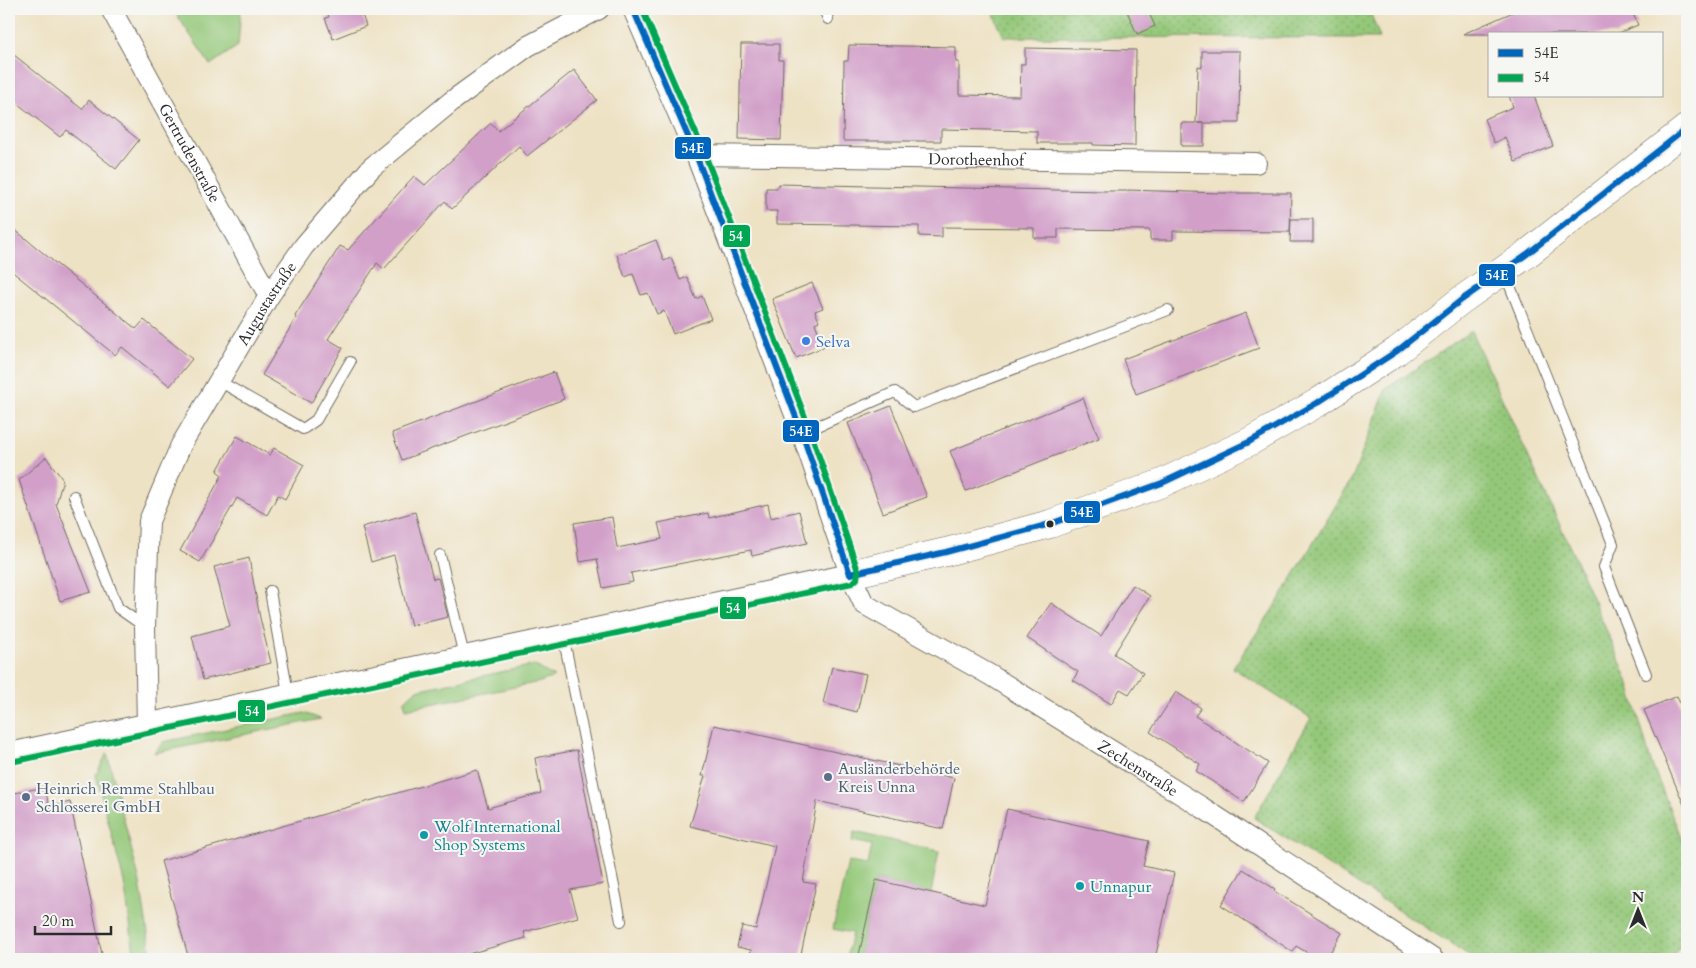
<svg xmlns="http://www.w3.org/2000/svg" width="1696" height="968" font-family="Cardo,serif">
<defs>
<pattern id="garden-dots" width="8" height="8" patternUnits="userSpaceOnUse" patternTransform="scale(1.25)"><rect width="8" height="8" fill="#94c879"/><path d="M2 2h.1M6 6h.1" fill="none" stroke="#79a363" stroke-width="1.8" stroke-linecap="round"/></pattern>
</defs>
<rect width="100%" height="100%" fill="#f6f6f2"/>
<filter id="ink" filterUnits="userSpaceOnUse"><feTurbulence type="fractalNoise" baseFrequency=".02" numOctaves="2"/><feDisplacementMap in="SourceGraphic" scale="10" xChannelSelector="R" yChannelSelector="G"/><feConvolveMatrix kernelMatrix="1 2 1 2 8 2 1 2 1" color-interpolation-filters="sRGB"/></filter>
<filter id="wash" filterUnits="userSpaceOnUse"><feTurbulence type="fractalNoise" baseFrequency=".0096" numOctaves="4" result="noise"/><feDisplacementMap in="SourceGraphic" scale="20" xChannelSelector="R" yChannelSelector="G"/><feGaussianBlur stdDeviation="1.12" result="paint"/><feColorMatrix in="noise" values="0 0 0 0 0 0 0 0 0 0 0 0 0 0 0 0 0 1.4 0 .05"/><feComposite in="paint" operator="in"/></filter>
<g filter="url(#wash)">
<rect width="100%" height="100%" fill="#eee2c4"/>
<g fill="#94c879" stroke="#607a52">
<path d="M173 9H241L238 46 210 65Z"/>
<path d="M534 665 554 677 540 682 406 709 404 701 416 690Z"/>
<path d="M304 713 321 719 154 753 163 742Z"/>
<path d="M107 753 140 883 152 959H135L124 882 96 775Z"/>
<path d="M854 832 939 851 931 893 876 880 858 959H846L852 933 833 929 848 862 868 865 872 845 852 841Z"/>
</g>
<g fill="url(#garden-dots)" stroke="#607a52">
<path d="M991 9H1369L1380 38 1004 37Z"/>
<path d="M1471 331 1574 556 1628 680 1651 762 1687 852V937L1671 959H1475L1254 818 1311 718 1233 668 1277 603 1353 477 1386 389Z"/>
</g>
<g id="blocks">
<g fill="#d29fc9">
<path d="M326 9H360L366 26 333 39 325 18 329 17Z"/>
<path d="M1126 9H1147L1155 26 1137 34Z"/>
<path d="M1520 9H1631L1638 25 1616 34H1463Z"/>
<path d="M741 44H779V60H783L781 140 739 139Z"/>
<path d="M849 45 956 47V62H959V95L1020 96 1021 64H1025V48L1136 50 1135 146 1093 145V143H1037V131L941 129V141H843L844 61H848Z"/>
<path d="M9 51 82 109 89 100 139 140 116 169 66 130 60 137 9 97Z"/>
<path d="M1202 51H1240L1239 123H1197H1204V146H1181V123H1196L1198 66 1202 67Z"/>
<path d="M574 70 597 100 527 156 519 146 452 209 445 201 384 269 377 263 328 339 343 348 311 403 262 375 296 318 295 316 340 246 348 250 414 176 425 185 491 123 498 131Z"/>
<path d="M1509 96H1534L1553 146 1515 162 1505 137 1494 143 1484 119 1513 107Z"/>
<path d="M778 184 1104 191H1128V190L1220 193H1291L1290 232 1173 231V240H1150V230L1058 229V238H1034V228L942 227V237L919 236V226L777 224V211H766V188H778Z"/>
<path d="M1291 219H1313V242H1290Z"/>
<path d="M9 225 136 329 144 320 192 359 170 386 122 347 115 355 9 269Z"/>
<path d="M656 240 664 261 671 258 680 280 687 277 696 299 702 296 711 319 673 334 664 311 657 314 648 293 641 295 633 274 625 277 617 255Z"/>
<path d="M812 283 823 308 815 311 819 321 815 323 824 347 796 358 772 299Z"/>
<path d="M1246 313 1259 348 1136 394 1123 359Z"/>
<path d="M554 372 564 399 402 460 392 433Z"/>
<path d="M1083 398 1099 438 966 491 950 451Z"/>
<path d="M891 406 927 497 883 513 848 423Z"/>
<path d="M237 436 270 455 274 448 304 465 285 499 278 495 267 515 237 498 200 562 180 551 222 475 217 471Z"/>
<path d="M46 457 63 480 56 504 91 592 60 601 19 480Z"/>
<path d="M768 504 771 518 799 511 807 543 752 556 751 550 631 573 633 582 603 588 597 559 580 562 574 523 612 517 617 548 662 539 658 523 708 513 709 518Z"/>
<path d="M415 512 433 579 438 578 448 617 411 626 394 555 371 562 362 527Z"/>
<path d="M249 558 260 618 271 663 203 680 192 636 230 626 214 567Z"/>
<path d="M1133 585 1150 596 1114 654 1143 673 1129 694 1120 689 1111 704 1073 680 1078 672 1027 638 1051 603 1101 636Z"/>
<path d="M832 667 866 674 857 712 823 703Z"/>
<path d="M1176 692 1201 708 1195 716 1268 763 1244 802 1196 771 1200 764 1150 732Z"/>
<path d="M1677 696 1687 721V812L1644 710Z"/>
<path d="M714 725 954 778 943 829 817 801 803 882 816 884 800 959H749L751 950 737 947 742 926 756 929 775 846 690 826 705 776H702Z"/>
<path d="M577 750 603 884 570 890 578 917 524 932 526 938 450 959H189L161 861 477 770 488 808 541 793 535 758Z"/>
<path d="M45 787 49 807 70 802 103 959H9V794Z"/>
<path d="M1007 809 1149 841 1143 866 1174 873 1155 959H858L876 880 985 905Z"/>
<path d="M1243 869 1275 889 1274 891 1342 933 1326 959H1318L1296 946 1293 952 1221 905Z"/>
</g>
</g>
</g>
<g filter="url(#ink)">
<use href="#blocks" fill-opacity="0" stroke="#6f6b61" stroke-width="1"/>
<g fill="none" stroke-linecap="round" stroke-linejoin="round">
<defs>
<g id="lane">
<path d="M824 9 828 19"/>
<path d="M1504 271 1613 544 1604 567 1646 674"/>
<path d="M219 381 303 429 316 420 350 362"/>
<path d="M802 433 895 392 914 407 1168 310"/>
<path d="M74 496 118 608 145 627"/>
<path d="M440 555 464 656"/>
<path d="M270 591 288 693"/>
<path d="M563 635 621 921"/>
</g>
<g id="street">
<path id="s1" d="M111 9 269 296"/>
<path id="s2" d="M633 9 696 155 802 433 850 574 864 604 990 675 1203 808 1433 959"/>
<path id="s3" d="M696 155 1256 163"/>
<path id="s4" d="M147 723 145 627 149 521 181 445 269 296 304 246 371 168 452 101 528 46 599 9"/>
<path d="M9 753 850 574"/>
</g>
<path id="secondary" d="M850 574 946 552 1050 524 1162 483 1249 442 1317 403 1397 351 1460 301 1527 254 1687 128"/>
</defs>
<use href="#lane" stroke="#6f6b61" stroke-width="12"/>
<use href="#street" stroke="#6f6b61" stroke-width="22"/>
<use href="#secondary" stroke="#6f6b61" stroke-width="29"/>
<use href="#lane" stroke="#fff" stroke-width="10"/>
<use href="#street" stroke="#fff" stroke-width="20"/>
<use href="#secondary" stroke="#fff" stroke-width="28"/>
<defs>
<g id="bus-1">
<path d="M633 9 696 155 802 433 850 574"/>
<path d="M850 574 946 552 1050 524 1162 483 1249 442 1317 403 1397 351 1460 301 1527 254 1687 128"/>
</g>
<path id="bus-2" d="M11 762 852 583 857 579 858 571 810 430 704 152 642 9"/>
</defs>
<use href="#bus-1" stroke="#f6f6f2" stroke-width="10"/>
<use href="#bus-2" stroke="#f6f6f2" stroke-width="10"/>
<use href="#bus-1" stroke="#0065bd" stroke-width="6"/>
<use href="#bus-2" stroke="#00a651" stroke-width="6"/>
</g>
</g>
<circle fill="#3f7fe0" stroke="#f6f6f2" stroke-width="2" cx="806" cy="341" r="5"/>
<circle fill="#2b2b2b" stroke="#f6f6f2" stroke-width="2" cx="1050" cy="524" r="4.5"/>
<g fill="#5c6f8a" stroke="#f6f6f2" stroke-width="2">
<circle cx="828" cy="777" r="5"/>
<circle cx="26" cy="797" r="5"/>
</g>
<g fill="#0f9aa8" stroke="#f6f6f2" stroke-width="2">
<circle cx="424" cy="835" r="5"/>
<circle cx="1080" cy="886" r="5"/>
</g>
<g text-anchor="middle" stroke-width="4" stroke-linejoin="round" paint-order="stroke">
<g font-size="16" fill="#2b2b2b" stroke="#f6f6f2">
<text dy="6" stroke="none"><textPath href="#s1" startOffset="164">Gertrudenstraße</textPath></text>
<text dy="6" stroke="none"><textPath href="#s3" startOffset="280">Dorotheenhof</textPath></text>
<text dy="6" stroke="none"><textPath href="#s4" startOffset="450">Augustastraße</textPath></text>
<text dy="6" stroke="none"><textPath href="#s2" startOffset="958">Zechenstraße</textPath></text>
</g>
<g font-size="16" fill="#366cbe" stroke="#f6f6f2" text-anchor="start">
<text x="816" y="347">Selva</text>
</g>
<g font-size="16" fill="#4e5e75" stroke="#f6f6f2" text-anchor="start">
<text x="838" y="774">Ausländerbehörde<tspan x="838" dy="18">Kreis Unna</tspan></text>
<text x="36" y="794">Heinrich Remme Stahlbau<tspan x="36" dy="18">Schlosserei GmbH</tspan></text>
</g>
<g font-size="16" fill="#0d838f" stroke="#f6f6f2" text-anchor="start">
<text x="434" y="832">Wolf International<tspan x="434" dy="18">Shop Systems</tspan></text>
<text x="1090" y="892">Unnapur</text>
</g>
</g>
<g stroke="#f6f6f2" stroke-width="2">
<rect x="674" y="136" width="38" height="24" rx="5" fill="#0065bd"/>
<rect x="722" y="224" width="29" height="24" rx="5" fill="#00a651"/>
<rect x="1478" y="263" width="38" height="24" rx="5" fill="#0065bd"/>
<rect x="782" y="419" width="38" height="24" rx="5" fill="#0065bd"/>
<rect x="1063" y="500" width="38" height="24" rx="5" fill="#0065bd"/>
<rect x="719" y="596" width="28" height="24" rx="5" fill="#00a651"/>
<rect x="237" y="699" width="29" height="24" rx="5" fill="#00a651"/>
</g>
<g font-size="14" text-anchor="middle" font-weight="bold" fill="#fff">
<text x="693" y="153">54E</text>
<text x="736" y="241">54</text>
<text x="1497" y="280">54E</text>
<text x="801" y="436">54E</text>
<text x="1082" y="517">54E</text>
<text x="733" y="613">54</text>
<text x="252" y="716">54</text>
</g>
<rect width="1696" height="968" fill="none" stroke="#f6f6f2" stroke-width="30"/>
<rect x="1488" y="32" width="175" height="65" fill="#f6f6f2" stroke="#a5a5a2"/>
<rect x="1498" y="49" width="25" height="8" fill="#0065bd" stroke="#a5a5a2"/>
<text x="1534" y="58" font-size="15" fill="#2b2b2b">54E</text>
<rect x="1498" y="74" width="25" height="8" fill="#00a651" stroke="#a5a5a2"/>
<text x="1534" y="82" font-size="15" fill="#2b2b2b">54</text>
<g transform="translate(1638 910)" stroke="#f6f6f2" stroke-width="4" paint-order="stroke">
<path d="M0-4L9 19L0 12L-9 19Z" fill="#2b2b2b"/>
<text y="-8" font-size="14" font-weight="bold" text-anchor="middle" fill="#2b2b2b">N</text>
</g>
<path d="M35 926v8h76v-8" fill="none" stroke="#2b2b2b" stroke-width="2.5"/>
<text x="42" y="926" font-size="15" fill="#2b2b2b" stroke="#f6f6f2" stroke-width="4" paint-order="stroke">20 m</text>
</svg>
